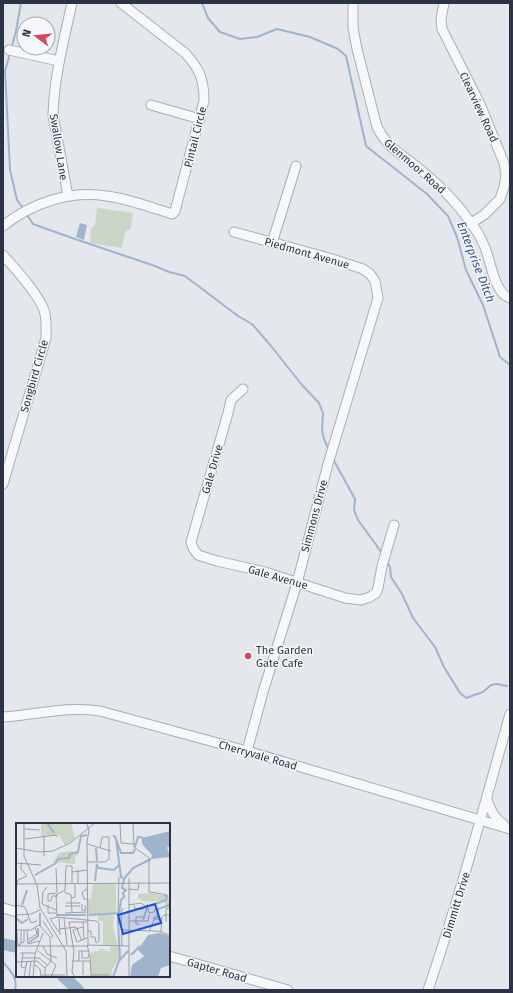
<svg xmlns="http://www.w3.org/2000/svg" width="513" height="993" font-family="'Fira Sans',sans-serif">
<rect width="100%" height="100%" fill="#e4e7ec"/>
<path fill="#c9d6c5" d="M97 208 133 213 131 228 125 232 122 248 90 243 91 228 95 225Z"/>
<path fill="#9fb4cc" d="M80 223 87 225 84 240 76 237Z"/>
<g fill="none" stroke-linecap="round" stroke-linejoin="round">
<g stroke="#9fb4cc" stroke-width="2">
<path d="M202 3 208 18 220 32 240 39 257 37 277 29 310 37 338 49 346 56 366 146 427 194 448 216 457 237 466 270 483 305 500 357 510 365"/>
<path d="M12 46 16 31 21 3"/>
<path d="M10 53 5 71 10 170 17 200 23 208"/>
<path d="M27 215 33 224 75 239 155 266 169 272 185 276 238 316 252 324 271 346 302 385 319 403 323 413 322 430 324 439 329 450"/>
<path d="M333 459 355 499 354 510 358 520 382 553"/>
<path d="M387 562 390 567 391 577 402 594 413 618 435 647 444 667 460 693 466 698 483 692 491 685 497 684 507 686"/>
<path d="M3 962C10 970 18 978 15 990"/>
</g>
<g stroke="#9fb4cc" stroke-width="12">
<path d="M3 944 17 947"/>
<path d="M63 976 78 990"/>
</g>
<defs>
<g id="minor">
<path d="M353 3V28L357 49 377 127C387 147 400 153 417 167 437 183 456 201 470 222 475 228 480 236 483 243 491 258 493 293 510 298"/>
<path d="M444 3 441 19 442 29 480 104 504 163 506 175 504 187 500 199 484 215 471 223"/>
<path d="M9 50 59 61"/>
<path d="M151 105 200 119"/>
<path d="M68 196 53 115C54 77 64 40 72 3"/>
<path d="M3 226C32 203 70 190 107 196 129 199 150 207 172 214L175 211 204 101C204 80 200 69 185 53L121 3"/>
<path d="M234 232 329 258 363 269 370 274 375 281 378 298 328 464 297 583 263 692 247 751"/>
<path d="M272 243 296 166"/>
<path d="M3 255C16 270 37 292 44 310 47 319 46 328 46 338L3 484"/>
<path d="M243 389 231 400 228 413 191 542 193 548 198 555 217 561 265 572 345 598 361 600 370 597 376 593 378 588 382 566 394 525"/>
<path d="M3 717C37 715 65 706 100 711L247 751 510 829"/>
<path d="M487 800C491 811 494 817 504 825"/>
<path d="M3 908 17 912"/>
<path d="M169 956 288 990"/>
<path d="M428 990C459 899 484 807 510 714"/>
</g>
</defs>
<use href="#minor" stroke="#a9aeb7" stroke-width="11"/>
<use href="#minor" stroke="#f7f8fa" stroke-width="9"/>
</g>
<circle fill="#d1495b" stroke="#f4f6f9" stroke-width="1.5" cx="248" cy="656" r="4"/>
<g text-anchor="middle" stroke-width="3" stroke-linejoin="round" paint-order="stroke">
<g font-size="11" fill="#2b3445" stroke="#f4f6f9">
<text transform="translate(479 107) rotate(65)" y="4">Clearview Road</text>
<text transform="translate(195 137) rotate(-76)" y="4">Pintail Circle</text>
<text transform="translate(59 147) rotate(81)" y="4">Swallow Lane</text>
<text transform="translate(415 166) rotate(41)" y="4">Glenmoor Road</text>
<text transform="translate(307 253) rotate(16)" y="4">Piedmont Avenue</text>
<text transform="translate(34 376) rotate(-74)" y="4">Songbird Circle</text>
<text transform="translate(212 469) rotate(-74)" y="4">Gale Drive</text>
<text transform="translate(314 516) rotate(-75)" y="4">Simmons Drive</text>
<text transform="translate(278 577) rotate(16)" y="4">Gale Avenue</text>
<text transform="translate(258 755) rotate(16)" y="4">Cherryvale Road</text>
<text transform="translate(456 905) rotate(-73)" y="4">Dimmitt Drive</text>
<text transform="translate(217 970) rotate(16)" y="4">Gapter Road</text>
</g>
<g font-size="11" fill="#2b3445" stroke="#f4f6f9" text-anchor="start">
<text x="256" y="654">The Garden<tspan x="256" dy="13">Gate Cafe</tspan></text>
</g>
<g font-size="12" font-style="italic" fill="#34527a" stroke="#f4f6f9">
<text transform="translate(476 262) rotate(69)" y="4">Enterprise Ditch</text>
</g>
</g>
<g transform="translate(16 823)">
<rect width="154" height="154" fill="#e4e7ec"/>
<path d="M25 0H55L59 15 49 22 43 12 25 13ZM55 28 64 30 59 34V41L37 39 43 30ZM77 61H100V89L88 91 98 92 97 104 102 122H87V98H82V92H72V76H75ZM133 70 152 73 154 82 149 83V79L127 78 122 75V71ZM103 123V135L96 146V154H60L75 152V129L83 128 84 125 94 129V124Z" fill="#c9d6c5"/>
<path d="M154 8V24H151L154 34 135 36 136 32 126 21V15ZM143 110 154 113V142L145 145 142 154H114L116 142 128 133 122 127 132 112Z" fill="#9fb4cc"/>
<path fill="none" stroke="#9fb4cc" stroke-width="2" d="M31 0 38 10M97 12 100 16 105 54 108 56 117 45 135 36M99 13 105 30H117L119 26M119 24 122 14 128 15M80 25 81 38M80 41 83 45 98 47 103 42M19 52 40 40 42 36 53 35 54 31 62 29 65 13 71 12M79 58 81 41M6 82 11 67M137 82 150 77 151 73 147 71M41 92H70M73 92 104 90M0 95 6 100 12 96M137 96 141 94 142 86 154 82M127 97 131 85M24 103V90M12 120 22 113V105M115 132 124 123M103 138 112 128M97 154 104 135 102 97 105 77 108 74 107 70 110 67 106 65 108 56"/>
<path fill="none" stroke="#9a9fa9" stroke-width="1" d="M8 0V33L21 62 24 85 50 128 51 154M104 0 105 20 118 21M117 0 118 24 133 35V69L146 71M9 6 24 7M9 16 40 12 41 14M71 21 95 28M0 25 23 29 37 28 54 20 79 0M28 33V13M71 39H89L93 36V14H86L84 25M0 40 25 42M40 45 41 70M62 47V61M56 49 71 47M113 55V154M56 60V43H50L49 67 40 72 41 94 80 98M0 61 154 60M31 64 27 69 26 81 40 87M0 65 2 57 11 53 5 46V40M71 66 66 69 68 76H71M113 66 122 67 123 60M48 69 55 72 56 90M40 70 32 71V78H35L36 73H42M56 75 59 74V61M50 80H64M66 81V87H70L69 82M0 82 9 84 15 100 21 98M32 82V90H40M112 82 125 80 132 85 133 90 138 89 140 84M118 82 119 86H127L132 81M49 83H64M49 90 71 89M102 91 103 54M0 92 15 91 24 87M41 94 34 96 43 109M43 95 44 112M48 95 51 122M27 98 37 113 35 115M80 98 83 100V118L80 120M114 98H132L133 92M0 99 2 123M67 99 68 116M150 99V86L154 84M124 101H120V94H127M67 104 57 107 61 119 71 115M43 106 60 104 66 118M0 107H15L23 102 34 114 35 138 29 145V154M11 107 12 121 23 118M106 107 141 108 154 112M72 108H75V114H79L80 120M133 108 138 97 146 95M145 109 146 95 148 92H154M11 117 21 111 19 104M5 120 8 119V107M2 122 5 121V107M0 123H72L71 18 73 8 71 1M27 123 31 131 41 135M106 123 105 89 107 85M22 128 40 142 35 154M66 128V135H72L73 131M4 130H19M7 130 5 144 10 145M7 135H23L31 142M56 138H74M63 138V128H72M0 139 21 138 29 145M19 142 24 146 25 153M25 152H49M67 152V138M93 152H75L74 133 71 122 113 123M8 154 11 138M13 154 15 138M17 154 19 131 27 110M59 154 56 149 58 128 53 99H71"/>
<path fill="#1d4ed8" fill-opacity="0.15" stroke="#1d4ed8" stroke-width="2" d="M139 81 145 100 107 111 102 92Z"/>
<rect width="154" height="154" fill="none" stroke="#2b3445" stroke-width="2"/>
</g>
<rect width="513" height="993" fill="none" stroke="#2b3445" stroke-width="8"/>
<g transform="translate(36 36) rotate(286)"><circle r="19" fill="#f4f6f9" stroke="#a4a8b1"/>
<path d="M0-3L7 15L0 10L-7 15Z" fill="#d1495b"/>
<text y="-6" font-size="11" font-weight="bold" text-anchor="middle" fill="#2b3445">N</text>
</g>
</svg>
